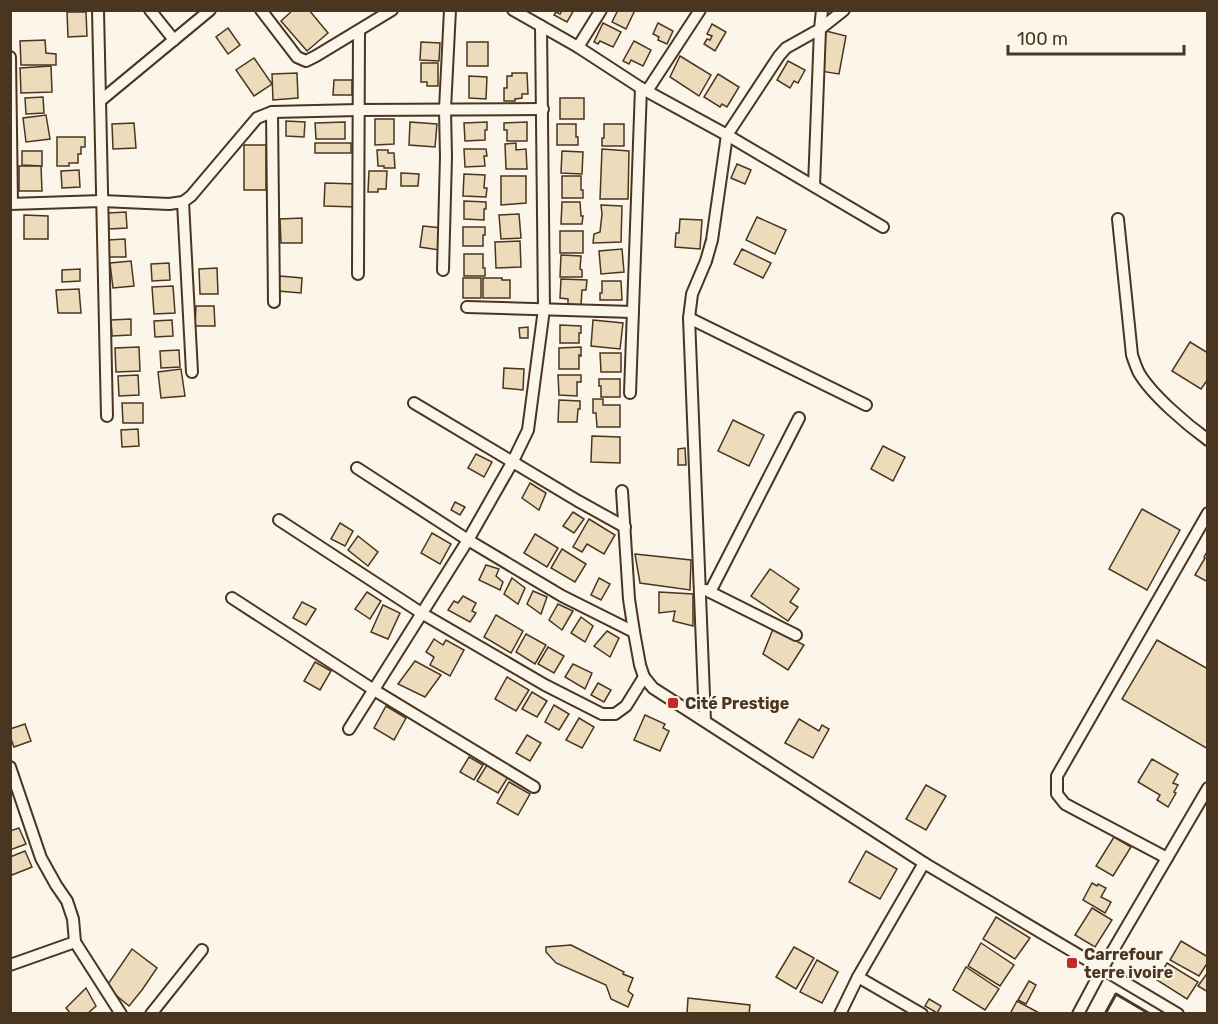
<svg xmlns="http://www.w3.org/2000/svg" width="1218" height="1024" font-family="Rubik,sans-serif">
<rect width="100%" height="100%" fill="#fbf6e9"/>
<g fill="#ecdcbc" stroke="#4a3520" stroke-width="1.5">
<path d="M293 10H309L328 33 307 51 281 21Z"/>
<path d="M552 10H557L556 12 560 14 562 10H574L567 22 554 15 556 12Z"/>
<path d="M618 10H635L626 29 612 22Z"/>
<path d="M67 12H86L87 36 68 37Z"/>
<path d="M603 23 621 32 613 47 600 41 598 44 594 42Z"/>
<path d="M658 23 673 31 667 44 658 40 659 37 653 34Z"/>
<path d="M712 24 726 32 715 51 704 44 707 39 710 40 712 36 707 34Z"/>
<path d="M228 28 240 45 228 54 216 37Z"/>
<path d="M826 31 846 36 839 74 820 71Z"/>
<path d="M45 40 46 53 56 54V65H21L20 41Z"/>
<path d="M634 41 651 50 643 66 631 60 629 64 623 61Z"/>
<path d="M421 42 440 43 439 61 420 60Z"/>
<rect x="467" y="42" width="21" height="24"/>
<path d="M680 56 711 75 699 96 670 77Z"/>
<path d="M254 58 272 84 254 96 236 70Z"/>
<path d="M788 61 805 70 798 83 794 81 790 88 777 80Z"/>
<path d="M421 63H438V86H427V82H421Z"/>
<path d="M51 66 52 92 21 93 20 68Z"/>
<path d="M297 73 298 98 273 100 272 74Z"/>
<path d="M512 73H527L528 94H522V98L515 99V101H504V88H507V76H512Z"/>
<path d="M718 74 739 87 727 107 722 104 720 107 704 97Z"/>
<path d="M469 76 487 77 486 99 469 98Z"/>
<path d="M334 80H352V95H333Z"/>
<path d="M43 97 44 113 26 114 25 98Z"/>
<rect x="560" y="98" width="24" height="21"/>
<path d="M46 115 50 139 26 142 23 118Z"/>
<path d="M375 119H394V144L375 145Z"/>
<path d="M286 121 305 122 304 137 286 136Z"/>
<path d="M345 122V139H316L315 123Z"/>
<path d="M410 122 437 124 435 147 409 145Z"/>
<path d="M487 122V130H485V140L465 141 464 123Z"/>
<path d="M527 122V141H507V130H504V123Z"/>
<path d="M134 123 136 148 113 149 112 124Z"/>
<path d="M557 124H576V137H578V145H557Z"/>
<path d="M604 124H624V146H602V138H604Z"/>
<path d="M57 137H85V147H81V154H78V163H69V166H57Z"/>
<rect x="315" y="143" width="36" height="10"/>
<path d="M516 143V150L526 149 527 169H506L505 144Z"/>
<rect x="244" y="145" width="22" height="45"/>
<path d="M464 149H486L487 156H484L485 166 465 167Z"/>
<path d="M602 149 629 151 628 199H600Z"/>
<path d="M377 150H388V153H394L395 168H384V166H378Z"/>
<path d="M22 151H42V166L22 165Z"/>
<path d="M562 151 583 152 582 174 561 173Z"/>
<path d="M737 164 751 170 745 184 731 178Z"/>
<path d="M19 166H41L42 191H19Z"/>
<path d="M79 170 80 187 62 188 61 171Z"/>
<path d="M369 171H387L386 189H378V192H368Z"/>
<path d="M401 173 419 174 418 186H401Z"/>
<path d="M464 174 485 175 484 188H487L486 197 463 196Z"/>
<path d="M501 176H526V203L501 205Z"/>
<path d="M562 176H581V190H583V198H562Z"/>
<path d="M325 183 357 184 356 207 324 206Z"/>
<path d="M464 201 486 202V209H484V220L464 219Z"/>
<path d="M562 202H580L581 216H583L582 224H561Z"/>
<path d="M601 205 622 206 621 242 593 243 594 234 600 232 602 214Z"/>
<path d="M126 212 127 228 109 229 108 213Z"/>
<path d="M519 214 521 238 501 239 499 215Z"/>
<path d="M24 215 48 216V239H24Z"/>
<path d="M757 217 786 230 775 254 746 240Z"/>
<path d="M302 218V243H281L280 219Z"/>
<path d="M680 219 702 220 700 249 675 247 676 233H679Z"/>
<path d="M423 226 442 228 439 250 420 247Z"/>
<path d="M463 227H485V235H483V246H463Z"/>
<rect x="560" y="231" width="23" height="22"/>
<path d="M125 239 126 257H109L108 240Z"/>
<path d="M520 241 521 267 496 268 495 242Z"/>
<path d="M622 249 624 272 601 274 599 251Z"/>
<path d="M742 249 771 263 763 278 734 264Z"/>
<path d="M464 254H483V268H485V276H464Z"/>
<path d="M561 255 581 256 580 269 582 270V277H560Z"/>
<path d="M131 261 134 286 113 288 110 263Z"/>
<path d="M169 263 170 280 152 281 151 264Z"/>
<path d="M217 268 218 294H200L199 269Z"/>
<path d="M80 269V281L62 282V270Z"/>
<path d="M280 276 302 278 301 293 278 291Z"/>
<rect x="463" y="278" width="18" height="20"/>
<path d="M483 278H502V280H510V298H483Z"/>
<path d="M561 279 587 280 586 290H582L581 305 568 304V299L560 298Z"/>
<path d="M602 281H621L622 300H600V293H602Z"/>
<path d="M173 286 175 313 154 314 152 287Z"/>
<path d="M79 289 81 313H58L56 290Z"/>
<path d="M196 306H214L215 326H195Z"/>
<path d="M131 319V335L112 336 111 320Z"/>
<path d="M172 320 173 336 155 337 154 321Z"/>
<path d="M593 320 623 323 620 349 591 346Z"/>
<path d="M560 325 581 326V333H579V343H560Z"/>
<path d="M528 327V338H520L519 328Z"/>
<path d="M1190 342 1208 353V379L1201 389 1172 371Z"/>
<path d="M139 347 140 371 116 372 115 348Z"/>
<path d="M581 347V356L579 355V369H559V348Z"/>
<path d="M179 350 180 367 161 368 160 351Z"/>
<path d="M600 353H621V372H601Z"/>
<path d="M504 368 524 369 523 390 503 388Z"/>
<path d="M181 369 185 396 161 398 158 372Z"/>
<path d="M138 375 139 395 119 396 118 376Z"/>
<path d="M558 375H581V382H577V396L559 395Z"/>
<path d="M599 379H620V397H601V386H599Z"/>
<path d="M593 399H603V405H620V427H597L596 413H593Z"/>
<path d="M559 400 580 401V409H578L577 422H558Z"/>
<path d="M122 403H143V423H123Z"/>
<path d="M733 420 764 435 749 466 718 451Z"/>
<path d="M138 429 139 446 122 447 121 430Z"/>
<path d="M592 436 620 437V463L591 462Z"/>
<path d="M883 446 905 457 893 481 871 469Z"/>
<path d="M685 448 686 465H678V449Z"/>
<path d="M476 454 492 462 484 477 468 468Z"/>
<path d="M530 483 546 493 539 510 522 498Z"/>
<path d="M455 502 465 507 460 515 451 510Z"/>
<path d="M1142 509 1180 530 1147 590 1109 569Z"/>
<path d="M573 512 584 519 574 533 563 526Z"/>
<path d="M589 519 615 535 604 554 587 544 582 552 573 547Z"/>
<path d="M340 523 353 531 345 546 331 539Z"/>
<path d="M432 533 451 544 440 564 421 553Z"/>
<path d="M535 534 558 548 547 567 524 553Z"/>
<path d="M358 536 378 552 368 566 348 550Z"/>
<path d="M562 549 586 564 575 582 551 568Z"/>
<path d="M1208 550V582L1195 575 1205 558 1204 557Z"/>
<path d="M635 554 691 560 690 590 640 583Z"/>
<path d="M486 565 499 569 496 576 503 582 500 590 479 580Z"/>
<path d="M770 569 799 589 790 602 798 607 788 621 751 596Z"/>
<path d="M512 578 525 588 518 604 504 594Z"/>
<path d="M599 578 610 584 601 600 591 595Z"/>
<path d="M533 591 547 597 541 614 527 604Z"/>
<path d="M367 592 381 601 370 619 355 609Z"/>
<path d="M659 592 693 594V626L673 621 675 611 659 613Z"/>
<path d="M463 596 476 603 472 611 476 613 470 622 448 610 454 601 458 603Z"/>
<path d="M302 602 316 609 306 625 293 618Z"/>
<path d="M558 604 573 611 562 630 549 620Z"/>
<path d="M383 605 400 613 388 639 371 632Z"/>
<path d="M496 615 523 631 511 653 484 637Z"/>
<path d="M581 617 593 626 585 642 571 633Z"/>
<path d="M773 629 804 645 788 670 763 654Z"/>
<path d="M607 631 619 638 610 657 594 646Z"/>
<path d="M526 634 546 645 535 664 516 652Z"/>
<path d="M434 639 443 645 446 640 464 650 450 676 430 665 434 657 426 652Z"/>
<path d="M1157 640 1208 669V749L1122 699Z"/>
<path d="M548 647 564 656 554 673 538 664Z"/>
<path d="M415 661 441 675 425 697 398 684Z"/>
<path d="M315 662 331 671 320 690 304 681Z"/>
<path d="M573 664 592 673 585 689 565 677Z"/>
<path d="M507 677 529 690 516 711 495 699Z"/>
<path d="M598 683 611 690 604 702 591 695Z"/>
<path d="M532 692 547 701 537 717 522 709Z"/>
<path d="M554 705 569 714 559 730 545 722Z"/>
<path d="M386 706 406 718 394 740 374 728Z"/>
<path d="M645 715 665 724 663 728 669 731 660 751 634 740Z"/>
<path d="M579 718 594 727 582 748 566 740Z"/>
<path d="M799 719 819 731 822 725 829 729 813 758 785 743Z"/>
<path d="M25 724 31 741 14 747 10 736V729Z"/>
<path d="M527 735 541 743 530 761 516 753Z"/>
<path d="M469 757 483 765 474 780 460 772Z"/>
<path d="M1152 759 1178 774 1173 783 1178 785 1174 792 1176 793 1168 807 1157 800 1160 795 1138 782Z"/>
<path d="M487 765 508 777 498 793 477 781Z"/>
<path d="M509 782 530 794 518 815 497 803Z"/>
<path d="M926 785 946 796 926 830 906 819Z"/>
<path d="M19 828 26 844 10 850V831Z"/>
<path d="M1114 837 1131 847 1113 876 1096 866Z"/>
<path d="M25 851 32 867 12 875 10 870V857Z"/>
<path d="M866 851 897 869 880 899 849 882Z"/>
<path d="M1092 883 1097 886 1098 884 1106 888 1101 897 1111 902 1105 913 1083 900Z"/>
<path d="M1092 908 1112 920 1095 947 1075 935Z"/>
<path d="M996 917 1030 938 1015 959 983 939Z"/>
<path d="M1181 941 1208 957V962L1199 976 1170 960Z"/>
<path d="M981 943 1014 965 1000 986 968 966Z"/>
<path d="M571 945 624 972 623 974 633 978 628 991 633 995 628 1007 611 999 606 985 556 963 546 952V947Z"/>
<path d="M794 947 814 958 796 989 776 977Z"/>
<path d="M132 949 157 968 142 990 129 1006 106 987Z"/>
<path d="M817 960 838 972 822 1003 800 992Z"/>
<path d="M1167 963 1198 982 1187 999 1157 980Z"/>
<path d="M966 967 999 989 985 1010 953 990Z"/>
<path d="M1208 972V992L1198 986Z"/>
<path d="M1029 981 1036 985 1026 1004 1018 1000Z"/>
<path d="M86 988 96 1006 87 1014H71L66 1008Z"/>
<path d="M688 998 750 1005 749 1014H687Z"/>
<path d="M929 999 941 1006 937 1013 925 1006Z"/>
<path d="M1017 1001 1041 1014H1010Z"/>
</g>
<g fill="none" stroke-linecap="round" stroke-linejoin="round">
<defs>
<g id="street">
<path d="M98 10 107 416"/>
<path d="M150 10 174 40"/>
<path d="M261 10 297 57 306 61 316 56 392 10"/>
<path d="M513 10 578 47 641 88 727 135 712 240 706 261 692 294 689 318 705 721"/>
<path d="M822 10 820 29 786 48 779 56 727 135 883 227"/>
<path d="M578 47 601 10"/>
<path d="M10 57 12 203"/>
<path d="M647 91 700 10"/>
<path d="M100 101 210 10"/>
<path d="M272 112 274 302"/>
<path d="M814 186 820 29 844 10"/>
<path d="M183 202 192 372"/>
<path d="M10 204 102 201 169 204 183 202 191 196 257 118 272 112 359 110 543 109"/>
<path d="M1118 219 1132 355C1134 361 1136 367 1139 373 1152 395 1186 424 1208 440"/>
<path d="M443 270 446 157 445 109 450 10"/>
<path d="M358 274 359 31"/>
<path d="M467 307 633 312"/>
<path d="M689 318 866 405"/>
<path d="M630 393 641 88"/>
<path d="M414 403 578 501 625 527"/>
<path d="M357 468 468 540 562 596 634 632"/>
<path d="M622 491 629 599 634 632 640 665 644 677 653 688 924 863 1178 1014"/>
<path d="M279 520 423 614 545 685 602 714H615L626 706 644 677"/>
<path d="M706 590 796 635"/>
<path d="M710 592 799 418"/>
<path d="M232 598 374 690 534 787"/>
<path d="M349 729 468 540 513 461 528 430 544 309 541 26"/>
<path d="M10 767 41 858 56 885 67 901 73 919 75 942 121 1014"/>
<path d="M1167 858 1065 804 1057 794V776L1208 513"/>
<path d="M10 965 75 942"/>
<path d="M858 977 922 1014"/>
<path d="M151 1014 202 950"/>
<path d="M840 1014 858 977 924 863"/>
<path d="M1078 1014 1102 969 1208 788"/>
</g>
</defs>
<use href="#street" stroke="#4a3520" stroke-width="14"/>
<use href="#street" stroke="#fbf6e9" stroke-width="10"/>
<path stroke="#4a3520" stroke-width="3" d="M1105 1014 1116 994 1150 1014"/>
</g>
<g fill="#c62828" stroke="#fbf6e9" stroke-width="2">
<rect x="667" y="697" width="12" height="12" rx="3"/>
<rect x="1066" y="957" width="12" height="12" rx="3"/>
</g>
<g text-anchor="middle" stroke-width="4.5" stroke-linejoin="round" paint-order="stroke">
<g font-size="16" font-weight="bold" fill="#4a3520" stroke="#fbf6e9" text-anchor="start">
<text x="685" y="709">Cité Prestige</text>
<text x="1084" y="960">Carrefour<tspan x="1084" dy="18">terre ivoire</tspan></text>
</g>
</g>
<rect width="1218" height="1024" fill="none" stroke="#4a3520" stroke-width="24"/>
<path d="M1008 45v9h176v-9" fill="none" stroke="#4a3520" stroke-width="3"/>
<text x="1017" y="45" font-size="18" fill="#4a3520" stroke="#fbf6e9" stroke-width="4.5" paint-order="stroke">100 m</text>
</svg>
